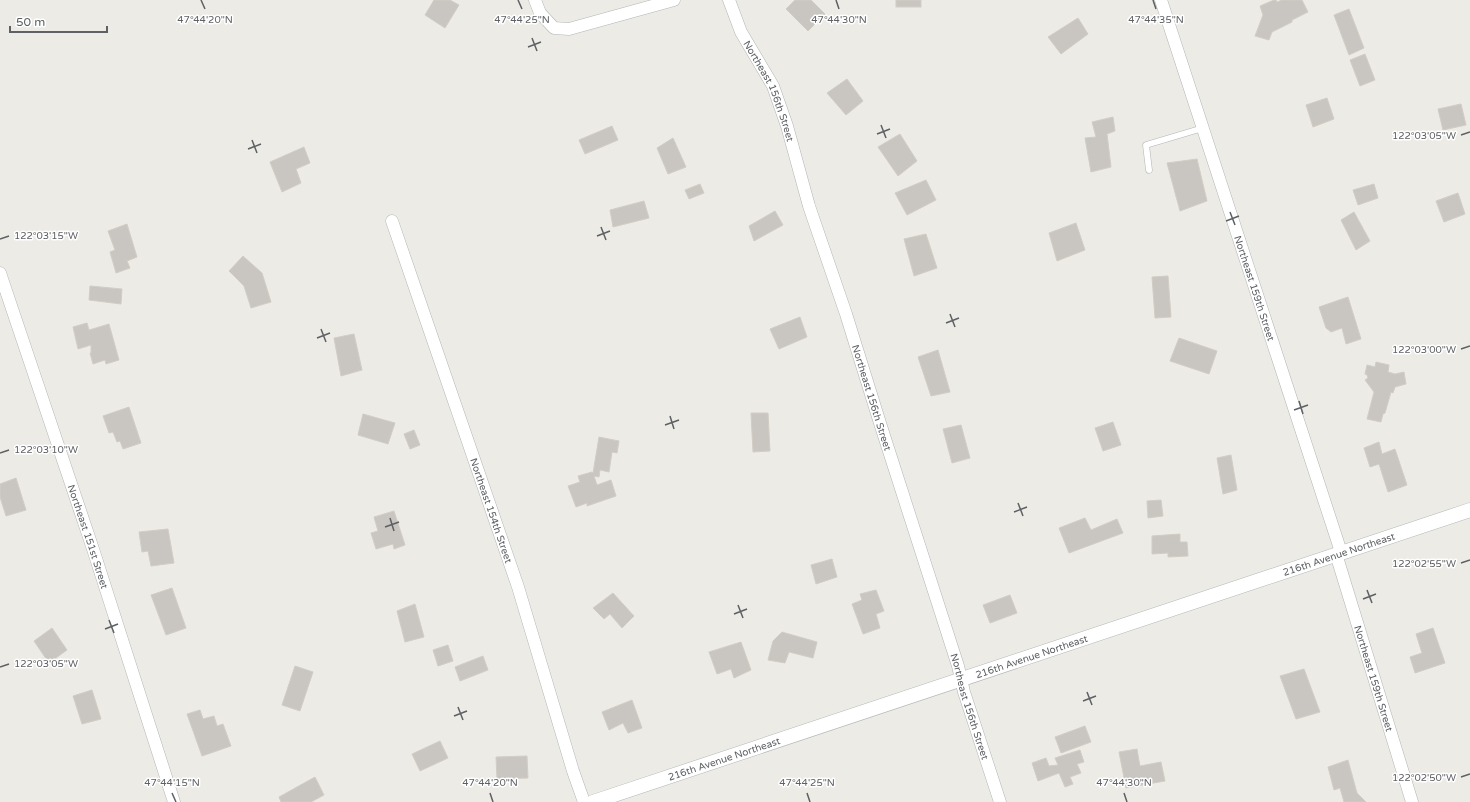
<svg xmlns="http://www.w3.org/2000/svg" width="1470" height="802" font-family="'Varela Round',sans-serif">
<rect width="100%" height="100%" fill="#edebe5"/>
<g fill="#c9c6c2" stroke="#d2cdc4">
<path d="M434 0H450L459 5 445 28 425 15Z"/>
<path d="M795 0H811L825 14 808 31 786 9Z"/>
<rect x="896" y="0" width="25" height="7"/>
<path d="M1274 0H1276L1277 2 1282 0H1302L1308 12 1292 20V22L1272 32 1269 40 1255 36 1263 15 1260 6Z"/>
<path d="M1349 9 1364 48 1349 55 1334 15Z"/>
<path d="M1078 18 1088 34 1061 54 1048 37Z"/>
<path d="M1365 54 1375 80 1360 86 1350 60Z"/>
<path d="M847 79 863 101 846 115 827 93Z"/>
<path d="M1327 98 1334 119 1313 127 1306 105Z"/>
<path d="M1461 104 1466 125 1443 130 1438 109Z"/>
<path d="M1113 117 1115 131 1107 134 1111 167 1091 172 1085 138 1096 137 1092 122Z"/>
<path d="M612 126 618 140 585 154 579 140Z"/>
<path d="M900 134 917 161 898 176 878 147Z"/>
<path d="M673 138 686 167 668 174 657 148Z"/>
<path d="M304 147 310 163 296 169 301 183 282 192 270 162Z"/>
<path d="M1197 159 1207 201 1180 211 1167 163Z"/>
<path d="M926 180 936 200 907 215 895 193Z"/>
<path d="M700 184 704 193 689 199 685 190Z"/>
<path d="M1374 184 1378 198 1358 205 1353 190Z"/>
<path d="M1458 193 1465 214 1444 222 1436 201Z"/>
<path d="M644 201 649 218 613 227 610 210Z"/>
<path d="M775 211 783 225 754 241 749 226Z"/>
<path d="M1354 212 1370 241 1356 250 1341 220Z"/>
<path d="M1076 223 1085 250 1057 261 1049 233Z"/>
<path d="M127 224 137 257 127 261 130 268 116 273 110 252 115 250 108 231Z"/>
<path d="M926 234 937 268 914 276 904 239Z"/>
<path d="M243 256 262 273 271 302 251 308 244 286 229 271Z"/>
<path d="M1168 276 1171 317 1155 318 1152 277Z"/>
<path d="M90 286 122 289 121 304 89 300Z"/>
<path d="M1348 297 1361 339 1346 344 1342 328 1331 332 1326 328 1319 307Z"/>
<path d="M800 317 807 337 779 349 770 329Z"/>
<path d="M87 323 89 330 109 324 119 360 106 364 105 360 93 364 90 353H91V345L78 349 73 327Z"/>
<path d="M354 334 362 370 341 376 334 338Z"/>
<path d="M1179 338 1217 351 1209 374 1170 361Z"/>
<path d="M938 350 950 392 931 396 918 357Z"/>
<path d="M1376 362 1389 365 1388 372 1395 374 1404 372 1406 384 1395 387 1393 393 1391 392 1385 413 1383 414 1381 422 1367 419 1374 392 1365 380 1368 378 1367 375 1365 374 1367 365 1375 367Z"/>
<path d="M129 407 141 443 123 449 120 441 117 442 113 432 109 433 103 416Z"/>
<path d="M751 413H768L770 451 753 452Z"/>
<path d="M363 414 395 423 388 444 358 435Z"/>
<path d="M1113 422 1121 445 1103 451 1095 428Z"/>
<path d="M961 425 970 458 952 463 943 429Z"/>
<path d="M414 430 420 445 410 449 404 434Z"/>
<path d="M599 437 619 441 617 453 612 452 609 472 600 470 599 477 594 476 597 485 611 480 616 496 587 506V503L576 507 568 486 580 482 578 476 592 472 593 473Z"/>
<path d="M1379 442 1382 454 1395 449 1407 485 1388 492 1379 464 1370 467 1364 448Z"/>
<path d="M1231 455 1237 490 1223 494 1217 458Z"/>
<path d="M16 478 26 510 6 516 0 497V484Z"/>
<path d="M1161 500 1163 516 1148 518 1147 501Z"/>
<path d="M394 511 405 545 394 549 393 544 376 549 371 533 378 531 374 517Z"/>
<path d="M1085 518 1091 530 1117 519 1123 533 1069 553 1059 528Z"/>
<path d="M168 529 174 563 151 566 148 551 142 552 139 532Z"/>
<path d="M1180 534V542H1187L1188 556 1168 557V553L1152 554V536Z"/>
<path d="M832 559 837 577 816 584 811 565Z"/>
<path d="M172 588 186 628 166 635 151 595Z"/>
<path d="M876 590 884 611 876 614 880 628 863 634 852 604 862 600 860 594Z"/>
<path d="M613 593 634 616 622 628 610 614 604 619 593 608Z"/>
<path d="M1010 595 1017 613 990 623 983 605Z"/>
<path d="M415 604 424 637 405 642 397 611Z"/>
<path d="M52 628 67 650 49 663 34 641Z"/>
<path d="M1433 628 1445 663 1415 673 1410 657 1422 653 1416 634Z"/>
<path d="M782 632 817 642 813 658 789 652 785 663 768 660 773 641Z"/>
<path d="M741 642 751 670 734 678 731 669 717 674 709 652Z"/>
<path d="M448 645 453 661 438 666 433 650Z"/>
<path d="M483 656 488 670 460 681 455 667Z"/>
<path d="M295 666 313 672 300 711 282 705Z"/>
<path d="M1304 669 1320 712 1296 719 1280 676Z"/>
<path d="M92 690 101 719 82 724 73 696Z"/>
<path d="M632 700 642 728 628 733 623 723 609 730 602 712Z"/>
<path d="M200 710 203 719 214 716 217 726 223 724 231 746 202 756 187 714Z"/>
<path d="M1085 726 1091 742 1061 753 1055 737Z"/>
<path d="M440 741 448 758 420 771 412 754Z"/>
<path d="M1137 749 1140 766 1161 762 1165 781 1126 788 1119 752Z"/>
<path d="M1080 750 1084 762 1077 764 1081 773 1070 777 1073 784 1065 787 1059 773 1038 781 1032 763 1046 758 1049 766 1058 765 1055 758Z"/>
<path d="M527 756 528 778 497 779 496 757Z"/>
<path d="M1348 760 1357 793 1366 802H1344L1340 788 1334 790 1328 767Z"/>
<path d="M315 777 324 795 311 802H281L279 797Z"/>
</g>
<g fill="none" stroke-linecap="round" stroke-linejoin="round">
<defs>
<path id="service" d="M1149 170 1146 145 1203 128"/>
<g id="minor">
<path d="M535 0 540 13 554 28 569 29 674 0"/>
<path id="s1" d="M729 0 741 32 773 86 787 126 809 206 846 314 879 420 958 666 964 692 1000 802"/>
<path id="s2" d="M1161 0 1341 552"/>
<path id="s3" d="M392 221 518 587 573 771 584 802"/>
<path id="s4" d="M0 273 93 549 174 802"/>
<path id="s5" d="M1336 554 1412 802"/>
</g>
<g id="tertiary">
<path id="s6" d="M593 802 1470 510"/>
</g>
</defs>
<use href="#service" stroke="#b2b5b8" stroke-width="7"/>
<use href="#minor" stroke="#b2b5b8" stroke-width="13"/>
<use href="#tertiary" stroke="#b2b5b8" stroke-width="15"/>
<use href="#service" stroke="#fff" stroke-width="6"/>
<use href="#minor" stroke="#fff" stroke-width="12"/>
<use href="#tertiary" stroke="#fff" stroke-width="14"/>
</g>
<path fill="none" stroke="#5d6064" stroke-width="1.5" d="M201 0 205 9M518 0 522 9M836 0 839 9M1153 0 1156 9M532 38 537 51M528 47 541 42M881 125 886 138M877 134 890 129M1461 135 1470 132M252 140 257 153M248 149 261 144M1230 212 1235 225M1226 221 1239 216M601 227 606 240M597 236 610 231M0 239 9 236M950 314 955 327M946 323 959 318M321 329 326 342M317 338 330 333M1461 349 1470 346M1299 401 1303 414M1294 410 1308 405M670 416 674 429M665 425 679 420M0 453 9 450M1018 503 1023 516M1014 512 1027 507M390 518 394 531M385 527 399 522M1461 563 1470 560M1367 590 1372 603M1363 599 1376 594M738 605 743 618M734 614 747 609M109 620 114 633M105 629 118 624M0 667 9 664M1087 692 1092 705M1083 701 1096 696M458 707 463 720M454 716 467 711M1461 777 1470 774M172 793 176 802M490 793 493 802M807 793 810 802M1124 793 1127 802"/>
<g text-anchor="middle" stroke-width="3" stroke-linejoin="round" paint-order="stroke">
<g font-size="10" fill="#5d6064" stroke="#fff">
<text dy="4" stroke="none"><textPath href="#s1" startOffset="100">Northeast 156th Street</textPath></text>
<text dy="4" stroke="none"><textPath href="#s2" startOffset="303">Northeast 159th Street</textPath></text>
<text dy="4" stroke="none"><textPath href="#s1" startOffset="424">Northeast 156th Street</textPath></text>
<text dy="4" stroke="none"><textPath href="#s3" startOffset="306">Northeast 154th Street</textPath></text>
<text dy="4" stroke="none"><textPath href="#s4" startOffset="278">Northeast 151st Street</textPath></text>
<text dy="4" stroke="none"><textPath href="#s6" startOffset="786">216th Avenue Northeast</textPath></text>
<text dy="4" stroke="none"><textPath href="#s6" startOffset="462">216th Avenue Northeast</textPath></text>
<text dy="4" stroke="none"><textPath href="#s5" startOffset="130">Northeast 159th Street</textPath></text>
<text dy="4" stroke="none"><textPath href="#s1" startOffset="748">Northeast 156th Street</textPath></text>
<text dy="4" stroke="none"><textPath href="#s6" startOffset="138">216th Avenue Northeast</textPath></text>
</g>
</g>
<g font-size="10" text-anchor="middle" fill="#5d6064" stroke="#fff" stroke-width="3" stroke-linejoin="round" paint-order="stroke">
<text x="205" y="23">47°44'20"N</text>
<text x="522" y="23">47°44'25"N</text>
<text x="839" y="23">47°44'30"N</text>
<text x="1156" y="23">47°44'35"N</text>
<text x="1424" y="139">122°03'05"W</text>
<text x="46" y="239">122°03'15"W</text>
<text x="1424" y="353">122°03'00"W</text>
<text x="46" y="453">122°03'10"W</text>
<text x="1424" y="567">122°02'55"W</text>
<text x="46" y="667">122°03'05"W</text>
<text x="1424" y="781">122°02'50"W</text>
<text x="172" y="786">47°44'15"N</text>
<text x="490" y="786">47°44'20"N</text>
<text x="807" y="786">47°44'25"N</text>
<text x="1124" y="786">47°44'30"N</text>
</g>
<path d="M10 26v6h97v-6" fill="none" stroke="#5d6064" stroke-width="2"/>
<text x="16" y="26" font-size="12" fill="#5d6064" stroke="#ffffff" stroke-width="3" paint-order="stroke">50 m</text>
</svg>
